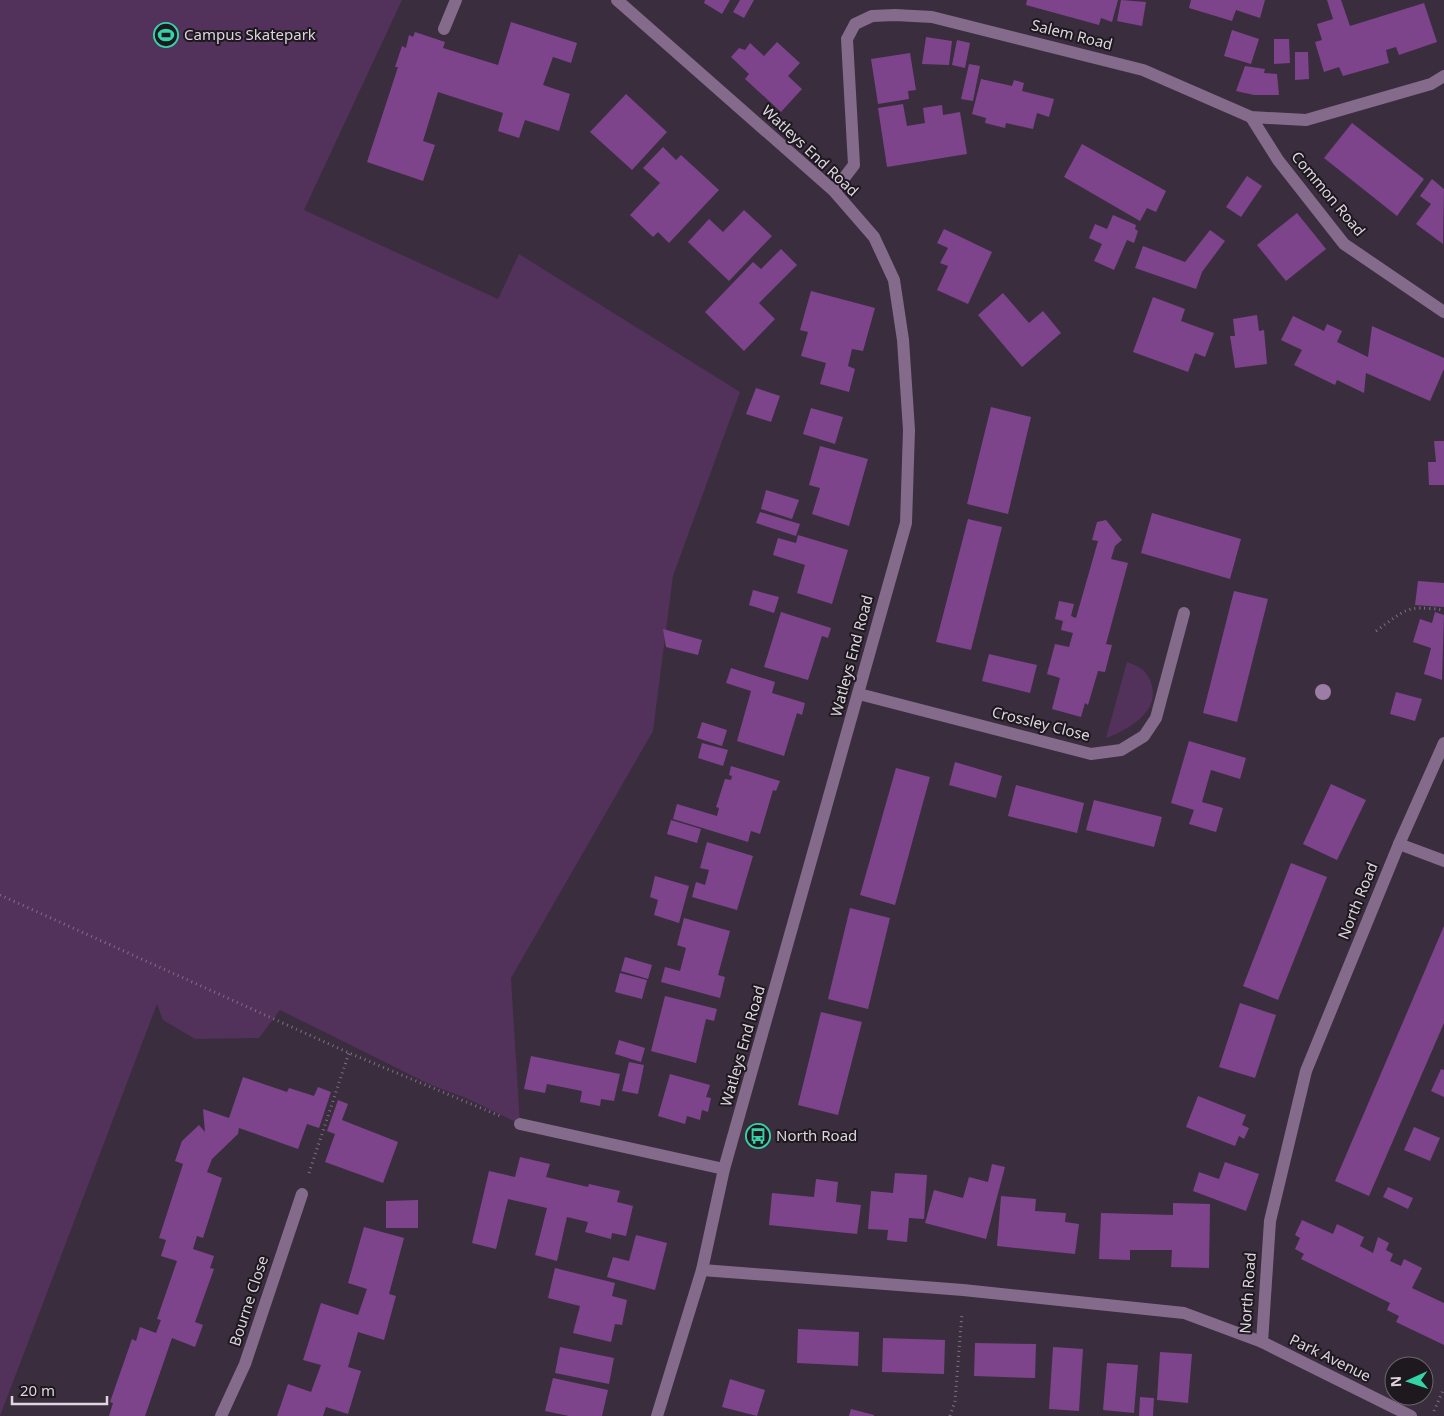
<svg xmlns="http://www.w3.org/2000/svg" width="1444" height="1416" font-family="'Noto Sans',sans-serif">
<rect width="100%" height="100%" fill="#3a2d3e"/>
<g fill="#52315b">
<path d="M0 0H402L304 210 498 299 519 254 740 392 673 576 653 731 511 978 520 1124 466 1098 431 1085 280 1010 259 1038 195 1039 163 1020 157 1004 0 1416Z"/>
<path d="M1127 662C1138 666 1145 669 1150 680 1163 710 1130 729 1106 738Z"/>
</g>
<g fill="#7d448c">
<path d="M705 0H730L722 14 704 3Z"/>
<path d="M740 0H754L744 18 733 12Z"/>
<path d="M1027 0H1118L1112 22 1101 18 1099 25 1026 5Z"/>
<path d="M1121 0 1146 2 1142 26 1117 21Z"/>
<path d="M1191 0H1265L1260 18 1236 10 1232 21 1189 8Z"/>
<path d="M1327 0H1341L1350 26 1424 3 1437 42 1399 55 1396 47 1386 50 1389 63 1343 76 1339 67 1324 72 1315 42 1322 40 1317 24 1333 19Z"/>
<path d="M511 22 577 43 571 63 553 57 543 85 570 94 559 131 525 120 519 138 498 131 503 113 438 92 423 141 435 145 423 181 367 162 398 67H395L402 46 406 48 409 35 413 37 415 32 445 42 443 48 498 65Z"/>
<path d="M1232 30 1259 39 1251 64 1224 56Z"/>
<path d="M926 37 952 41 949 65 922 64Z"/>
<path d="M1274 39H1289L1290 63 1274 64Z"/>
<path d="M957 40 970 43 965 68 952 65Z"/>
<path d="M777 42 800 63 788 76 802 89 781 112 745 79 749 74 731 57 739 48 745 50 750 43 764 56Z"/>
<path d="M1295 52H1308L1309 79 1295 80Z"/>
<path d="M910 53 916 90 908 91 909 99 878 104 871 59Z"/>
<path d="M969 64 980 66 973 101 961 99Z"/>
<path d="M1245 66 1265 69 1264 73 1277 74 1279 95H1254L1236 91Z"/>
<path d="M981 79 1012 86 1014 80 1024 83 1022 91 1054 99 1049 117 1037 113 1033 129 1006 123 1005 128 985 123 986 118 972 114Z"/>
<path d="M626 94 667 132 632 170 590 132Z"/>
<path d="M903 104 907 126 925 123 923 108 942 105 943 115 960 112 967 154 887 167 878 108Z"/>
<path d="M1352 123 1424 179 1397 216 1324 158Z"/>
<path d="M1082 144 1166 191 1156 212 1147 208 1140 221 1064 177Z"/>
<path d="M663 147 676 160 681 155 719 190 669 243 658 232 653 237 630 215 660 183 643 168Z"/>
<path d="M1247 176 1262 186 1241 217 1226 207Z"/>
<path d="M1432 179 1444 189 1443 244 1416 224 1431 204 1420 196Z"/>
<path d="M744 210 772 236 729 281 688 242 709 219 723 232Z"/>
<path d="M1297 213 1326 249 1286 281 1257 245Z"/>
<path d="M1113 215 1136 225 1135 229 1138 231 1134 243 1127 240 1114 270 1094 261 1102 244 1089 238 1095 224 1107 229Z"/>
<path d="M944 229 992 252 968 304 937 290 948 266 940 263 948 248 937 243Z"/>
<path d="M1210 230 1225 241 1202 272 1196 289 1135 268 1143 246 1185 262Z"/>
<path d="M781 249 797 265 759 303 775 319 744 351 705 312 753 262 761 269Z"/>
<path d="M811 291 875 308 863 351 852 349 848 366 855 369 849 392 820 384 826 363 801 356 808 332 800 330Z"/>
<path d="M1003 293 1029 323 1043 311 1061 333 1022 367 978 315Z"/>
<path d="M1153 297 1185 309 1181 321 1214 333 1205 357 1195 353 1188 372 1133 352Z"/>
<path d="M1257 315 1259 331 1264 330 1267 364 1235 368 1230 336H1235L1233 319Z"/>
<path d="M1293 316 1324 331 1327 324 1342 331 1337 342 1368 357 1372 326 1444 358V369L1430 401 1366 373 1364 393 1337 380 1335 385 1294 365 1302 350 1281 340Z"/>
<path d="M756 388 780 396 771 422 746 414Z"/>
<path d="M991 407 1031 417 1008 514 967 504Z"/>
<path d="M811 408 843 417 835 444 803 434Z"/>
<path d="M1434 441H1444V485H1429L1428 462H1436Z"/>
<path d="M820 446 868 459 849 526 812 514 820 488 809 485Z"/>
<path d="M766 490 799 500 792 519 761 509Z"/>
<path d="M760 512 800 524 796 536 756 523Z"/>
<path d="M1152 513 1241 539 1230 579 1141 553Z"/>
<path d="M968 519 1002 527 971 650 936 642Z"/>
<path d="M1106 520 1122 540 1115 546 1111 559 1128 563 1106 644 1112 645 1105 672 1098 671 1088 705 1085 703 1081 717 1052 709 1060 678 1047 674 1055 644 1069 647 1073 633 1061 630 1063 621 1055 619 1059 601 1074 604 1071 616 1076 618 1098 541 1092 540 1097 522Z"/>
<path d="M798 535 848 550 832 604 797 593 805 565 773 555 778 538 796 543Z"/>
<path d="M1418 581 1444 583V607L1415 605Z"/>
<path d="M753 590 779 597 774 613 749 605Z"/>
<path d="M1234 591 1268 599 1237 722 1203 713Z"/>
<path d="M781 612 831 628 828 638 822 636 808 680 764 667Z"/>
<path d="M1435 612 1444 615 1442 680 1424 674 1431 648 1413 642 1420 619 1432 623Z"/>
<path d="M663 629 702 640 698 655 666 647Z"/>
<path d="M989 654 1037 665 1030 693 982 681Z"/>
<path d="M731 668 775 682 772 693 805 703 802 715 797 713 784 756 737 741 751 691 726 683Z"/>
<path d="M1396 692 1422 699 1415 721 1390 714Z"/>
<path d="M702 722 727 730 722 746 697 738Z"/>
<path d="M1189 741 1246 758 1240 779 1211 770 1202 802 1223 808 1216 832 1189 824 1194 810 1171 803Z"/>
<path d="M702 743 728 750 723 766 698 758Z"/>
<path d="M955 762 1002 776 996 798 949 785Z"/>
<path d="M731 766 780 781 776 791 773 790 760 834 751 831 748 842 673 819 677 804 717 816 719 808 716 807 725 779 731 780 732 776 729 775Z"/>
<path d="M896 768 930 777 895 905 860 895Z"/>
<path d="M1331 784 1366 800 1337 860 1303 844Z"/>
<path d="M1016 785 1084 803 1077 833 1008 816Z"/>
<path d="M1094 800 1162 817 1154 847 1086 830Z"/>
<path d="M671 820 701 829 697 843 667 834Z"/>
<path d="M707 842 753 856 737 910 692 897 696 882 705 885 709 870 700 868Z"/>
<path d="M1291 863 1327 877 1278 1000 1243 986Z"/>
<path d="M655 876 689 886 679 923 654 915 658 900 650 897Z"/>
<path d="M850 908 890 918 868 1009 828 999Z"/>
<path d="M684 918 730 931 718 975 725 977 720 998 661 982 665 967 680 971 686 948 677 945Z"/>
<path d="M1444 926V1023L1369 1196 1335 1181Z"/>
<path d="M625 957 652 965 648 979 621 971Z"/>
<path d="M620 973 647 980 642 999 615 992Z"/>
<path d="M665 996 717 1009 714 1021 706 1019 696 1063 651 1051Z"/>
<path d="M1240 1003 1276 1015 1255 1078 1219 1067Z"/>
<path d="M821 1012 862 1022 838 1115 798 1105Z"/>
<path d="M619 1040 645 1048 641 1062 615 1054Z"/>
<path d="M531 1056 620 1074 614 1101 601 1099 600 1106 580 1102 582 1091 547 1084 545 1093 524 1089Z"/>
<path d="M629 1062 644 1065 638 1094 622 1091Z"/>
<path d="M1441 1069 1444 1070V1097L1431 1091Z"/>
<path d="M670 1074 710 1085 706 1097 711 1098 708 1112 702 1110 700 1120 687 1116 685 1124 658 1116Z"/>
<path d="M243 1077 287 1092 289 1088 314 1096 318 1087 331 1092 319 1128 307 1124 298 1149 239 1128 238 1134 212 1159 207 1172 222 1178 203 1238 197 1236 193 1249 214 1256 210 1268 214 1269 195 1322 203 1325 195 1347 172 1338 145 1416H109L113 1403 110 1402 132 1339 136 1341 140 1327 156 1333 161 1320 157 1319 177 1261 161 1256 166 1240 159 1238 183 1164 175 1161 182 1141 199 1125 205 1132 203 1109 229 1118Z"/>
<path d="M1198 1096 1246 1115 1242 1125 1249 1128 1244 1139 1239 1136 1235 1146 1186 1127Z"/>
<path d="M338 1100 348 1104 342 1120 398 1142 383 1183 325 1162 335 1134 327 1131Z"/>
<path d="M1414 1127 1440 1138 1430 1161 1404 1150Z"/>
<path d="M520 1157 550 1164 546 1177 588 1187 589 1184 620 1191 617 1202 633 1206 626 1236 612 1233 611 1239 585 1232 588 1222 567 1217 557 1261 535 1255 547 1208 508 1199 496 1249 472 1243 489 1171 515 1177Z"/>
<path d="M1225 1162 1259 1174 1246 1211 1193 1191 1199 1172 1219 1179Z"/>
<path d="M992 1164 1005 1167 986 1239 925 1223 934 1190 963 1198 969 1177 988 1182Z"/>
<path d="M895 1173 927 1175 924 1219 909 1218 907 1242 887 1240 888 1230 868 1229 871 1191 893 1193Z"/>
<path d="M816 1179 838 1182 836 1202 861 1205 857 1234 769 1225 772 1193 814 1197Z"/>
<path d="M1388 1187 1413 1198 1408 1209 1383 1197Z"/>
<path d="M1001 1196 1036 1199 1035 1211 1066 1213 1065 1222 1079 1224 1075 1254 997 1246Z"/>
<path d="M418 1200V1228H386V1201Z"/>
<path d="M1173 1203 1210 1204 1209 1268 1171 1267 1172 1250H1130V1260L1099 1259 1101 1213 1173 1215Z"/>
<path d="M1302 1220 1333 1234 1337 1224 1364 1237 1360 1246 1373 1253 1378 1237 1389 1243 1386 1250 1393 1254 1390 1261 1401 1266 1404 1259 1422 1268 1412 1288 1444 1303V1345L1396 1322 1399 1316 1387 1310 1390 1303 1301 1259 1304 1254 1295 1249 1300 1238 1295 1235Z"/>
<path d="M364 1227 404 1238 389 1294 396 1296 384 1340 358 1332 348 1367 361 1371 348 1414 326 1407 323 1416H277L288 1384 311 1392 321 1365 303 1360 321 1303 358 1315 367 1289 348 1283Z"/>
<path d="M636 1235 667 1243 655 1290 607 1277 613 1257 629 1261Z"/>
<path d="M555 1268 615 1283 612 1296 627 1300 622 1325 615 1324 611 1342 573 1333 580 1306 548 1298Z"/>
<path d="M798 1329 859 1332 858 1366 797 1363Z"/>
<path d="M883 1338 945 1340 944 1374 882 1372Z"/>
<path d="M975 1343 1036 1344 1035 1378 974 1376Z"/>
<path d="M560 1347 614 1358 609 1384 555 1373Z"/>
<path d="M1053 1347 1083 1349 1079 1411 1049 1409Z"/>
<path d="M1160 1352 1192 1354 1188 1403 1157 1400Z"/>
<path d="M1107 1363 1138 1365 1134 1413 1103 1410Z"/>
<path d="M553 1378 608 1390 602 1416H569L545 1411Z"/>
<path d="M730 1379 765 1390 757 1416 722 1407Z"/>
<path d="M1140 1397 1154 1398 1153 1416H1139Z"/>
<path d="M851 1409 874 1415V1416H849Z"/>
</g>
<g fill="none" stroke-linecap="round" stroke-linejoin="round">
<g stroke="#7d7280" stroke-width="3" stroke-dasharray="1 4" stroke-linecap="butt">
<path d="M1376 631C1407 609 1405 605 1444 610"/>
<path d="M0 895 349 1053 500 1116"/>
<path d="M309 1173 349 1053"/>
<path d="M1434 1411 1444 1388"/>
<path d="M950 1416 955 1401 962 1313"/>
</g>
<g stroke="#846b8b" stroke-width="12">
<path d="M617 0 834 191 874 237 894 280 903 340 909 430 906 523 724 1169 702 1270 657 1416"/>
<path d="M444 29 456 0"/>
<path d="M1251 117 1278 160 1344 244 1444 312"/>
<path d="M834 191 854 165 847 39 855 24 872 16 895 15 932 17 1143 70 1251 117 1306 120 1431 84 1444 76"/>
<path d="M859 694 1091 754 1121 750 1144 736 1156 718 1184 613"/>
<path d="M1399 844 1444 861"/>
<path d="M520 1124 724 1169"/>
<path d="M702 1270 963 1290 1184 1313 1262 1342 1411 1416"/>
<path d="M1262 1342 1270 1221 1306 1071 1399 844 1444 743"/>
<path d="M221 1416 245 1364 302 1194"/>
</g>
</g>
<circle fill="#9c7da5" cx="1323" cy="692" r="8"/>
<defs>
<symbol id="stadium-ring" viewBox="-11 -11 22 22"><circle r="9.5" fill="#1e181f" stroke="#34d4a8" stroke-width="1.5"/><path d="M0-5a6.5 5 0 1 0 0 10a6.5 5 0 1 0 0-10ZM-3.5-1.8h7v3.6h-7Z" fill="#34d4a8"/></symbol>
<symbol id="bus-ring" viewBox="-11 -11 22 22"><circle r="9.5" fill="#1e181f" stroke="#34d4a8" stroke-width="1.5"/><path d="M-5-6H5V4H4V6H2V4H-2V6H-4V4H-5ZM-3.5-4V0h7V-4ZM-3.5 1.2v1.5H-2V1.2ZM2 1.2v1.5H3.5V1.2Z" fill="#34d4a8"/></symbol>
</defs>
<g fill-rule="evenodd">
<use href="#stadium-ring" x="152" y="21" width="28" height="28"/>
<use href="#bus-ring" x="744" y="1122" width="28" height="28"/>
</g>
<g text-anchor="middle" stroke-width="4" stroke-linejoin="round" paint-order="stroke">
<g font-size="15" fill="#ded5e0" stroke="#1e181f" text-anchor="start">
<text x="184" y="40">Campus Skatepark</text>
<text x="776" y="1141">North Road</text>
</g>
<g font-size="15" fill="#ded5e0" stroke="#1e181f">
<text transform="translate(1072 35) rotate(14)" y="5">Salem Road</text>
<text transform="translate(810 151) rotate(43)" y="5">Watleys End Road</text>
<text transform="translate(1328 194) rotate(50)" y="5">Common Road</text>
<text transform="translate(852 656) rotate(-75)" y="5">Watleys End Road</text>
<text transform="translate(1041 724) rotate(14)" y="5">Crossley Close</text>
<text transform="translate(1358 901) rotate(-68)" y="5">North Road</text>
<text transform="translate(743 1046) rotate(-74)" y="5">Watleys End Road</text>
<text transform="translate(1248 1293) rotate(-86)" y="5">North Road</text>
<text transform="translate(249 1301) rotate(-72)" y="5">Bourne Close</text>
<text transform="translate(1330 1358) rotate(26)" y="5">Park Avenue</text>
</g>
</g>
<g transform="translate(1409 1381) rotate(267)"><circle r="24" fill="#1e181f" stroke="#6b646c"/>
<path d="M0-4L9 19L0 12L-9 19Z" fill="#34d4a8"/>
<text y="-8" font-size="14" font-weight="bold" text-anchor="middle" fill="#ded5e0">N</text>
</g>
<path d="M12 1396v8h95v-8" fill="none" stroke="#ded5e0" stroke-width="2.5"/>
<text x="20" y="1396" font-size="15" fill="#ded5e0" stroke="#1e181f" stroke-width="4" paint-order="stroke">20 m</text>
</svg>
